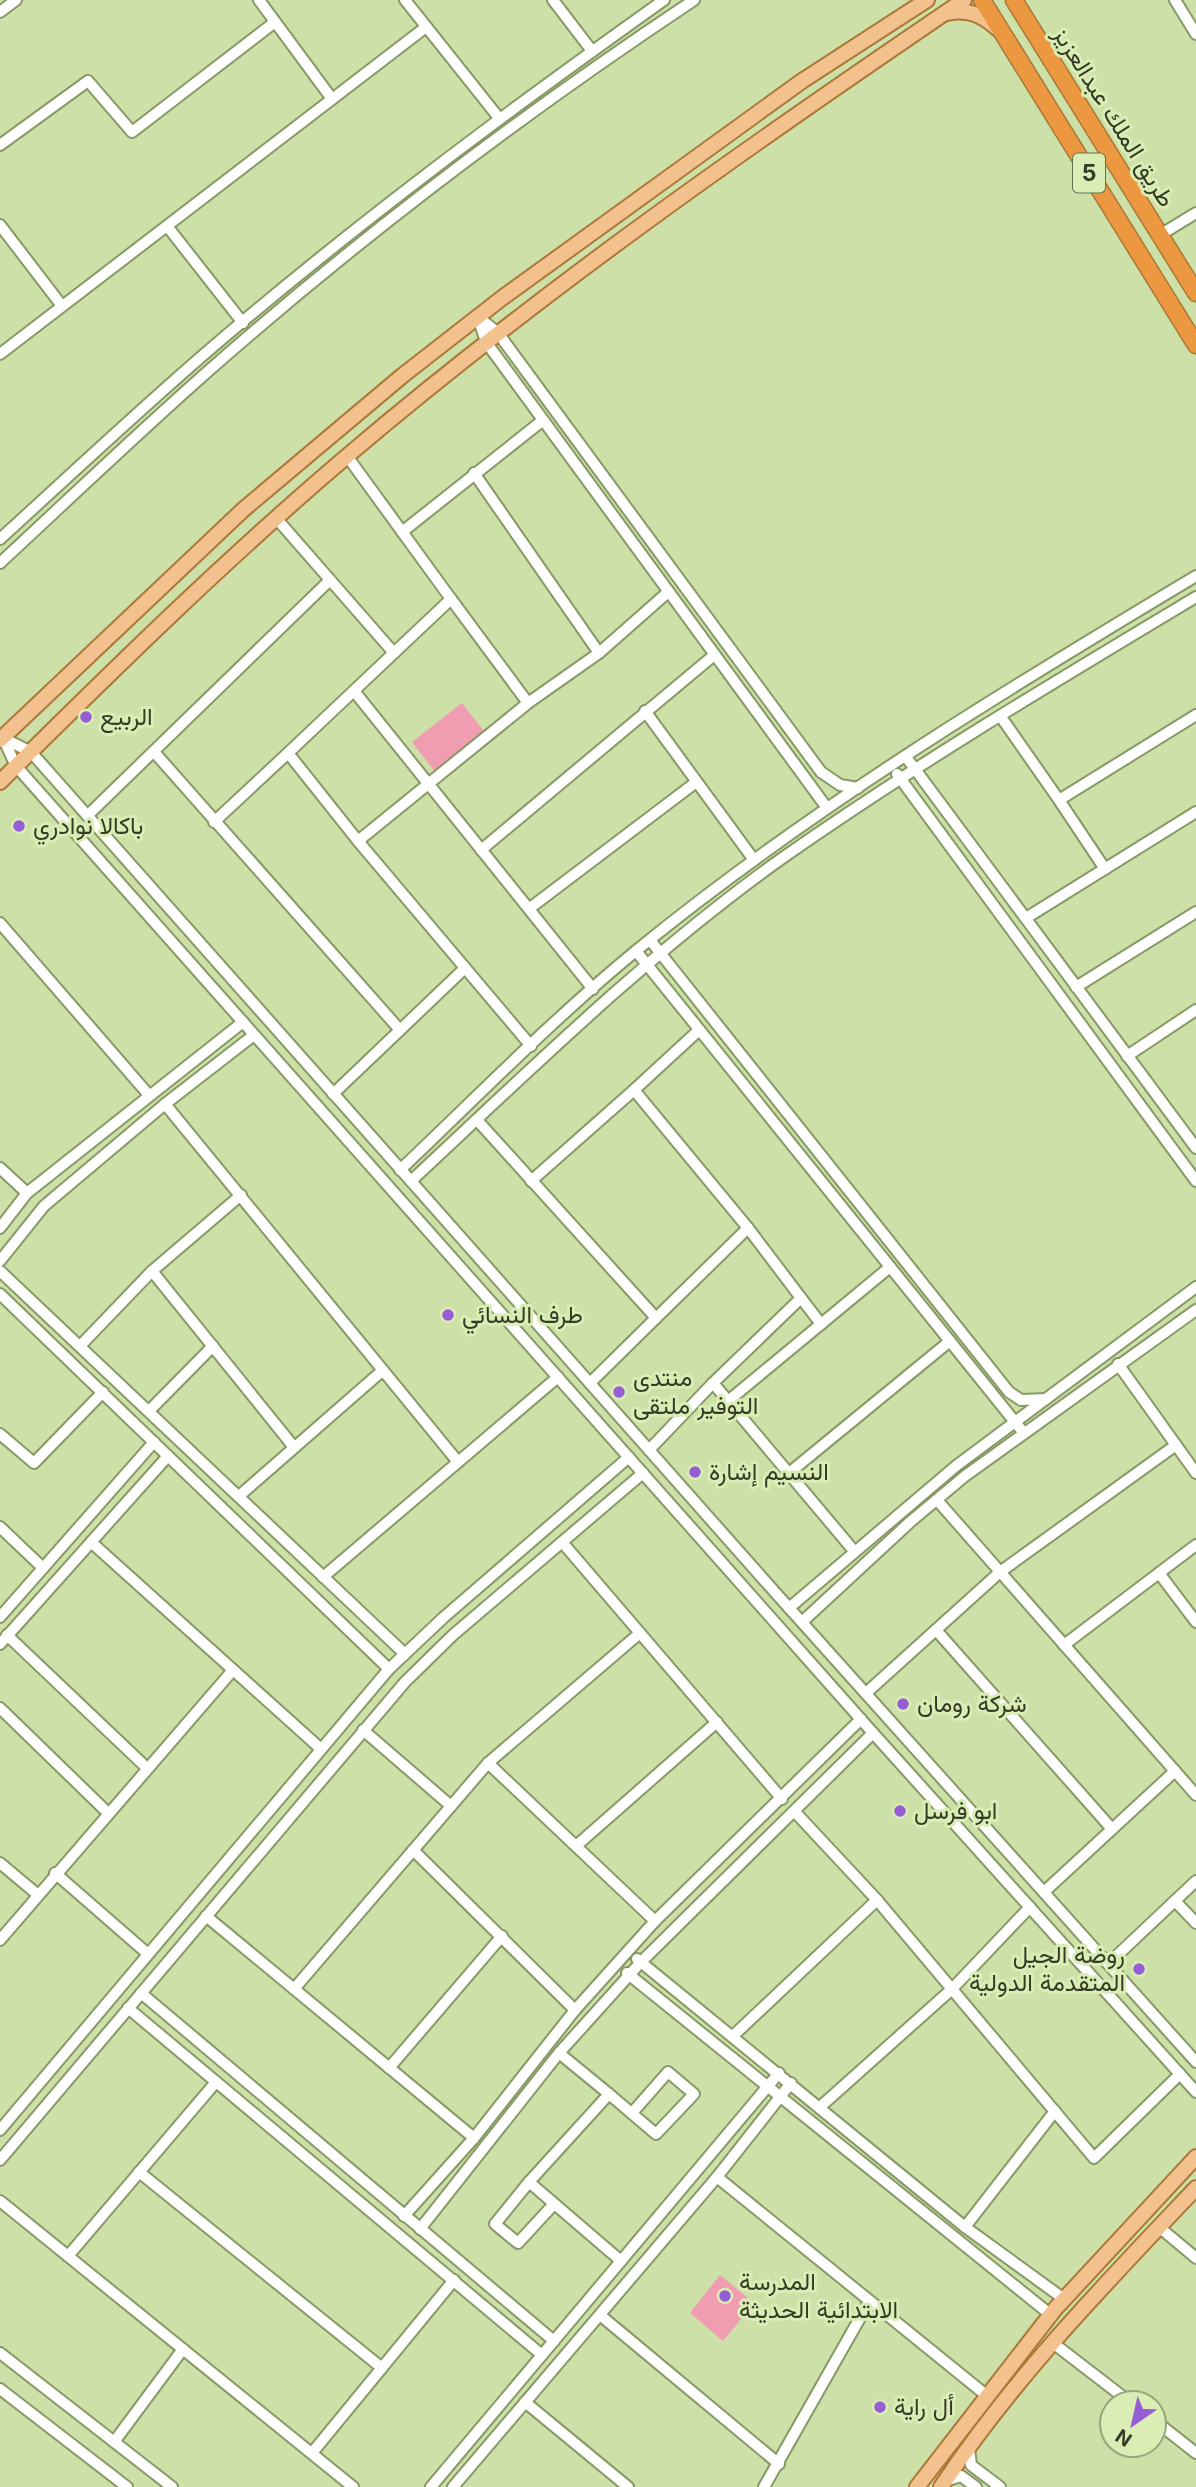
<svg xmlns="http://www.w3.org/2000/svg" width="1196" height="2487" font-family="Inter,Vazirmatn,sans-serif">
<rect width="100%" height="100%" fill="#cce0a8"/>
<g fill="#f09cb1">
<path d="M462 703 485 733 435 772 412 742Z"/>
<path d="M720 2275 754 2303 723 2341 690 2313Z"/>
</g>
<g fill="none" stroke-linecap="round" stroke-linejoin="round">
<defs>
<g id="minor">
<path d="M259 0 332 99"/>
<path d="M405 0 499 118"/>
<path d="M553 0 592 51"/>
<path d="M1175 0 1196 34"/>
<path d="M0 12 16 0"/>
<path d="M0 145 88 81 132 132 275 22"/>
<path d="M0 225 62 306"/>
<path d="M167 226 243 323"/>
<path d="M1160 235 1196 213"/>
<path d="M478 317 498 333 821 772 840 785 858 788"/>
<path d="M478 317 486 342 827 808"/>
<path d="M0 354 426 27"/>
<path d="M347 456 451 599 288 753 358 841"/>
<path d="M474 473 599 653"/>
<path d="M276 518 394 653"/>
<path d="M402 532 542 421"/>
<path d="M0 539C67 478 133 416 201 357 348 230 505 113 664 0"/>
<path d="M0 563C69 499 136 435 206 373 359 238 524 113 694 0"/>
<path d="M451 599 528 703"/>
<path d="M354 691 593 989"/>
<path d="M645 711 754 860"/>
<path d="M1001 717 1059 800"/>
<path d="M155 753 400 1030"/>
<path d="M906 757 1196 1148"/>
<path d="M897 774 1196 1181"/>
<path d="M88 815 330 580"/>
<path d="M214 822 288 753"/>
<path d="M481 850 713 656"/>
<path d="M1105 869 1059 800 1196 715"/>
<path d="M530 908 695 783"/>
<path d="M1026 918 1196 812"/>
<path d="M0 923 148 1094"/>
<path d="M650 940 1009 1392 1021 1400 1046 1399"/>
<path d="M636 951 1023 1432"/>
<path d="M1076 987 1196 912"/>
<path d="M531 1046 358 841 528 703 599 653 667 593"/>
<path d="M1127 1056 1196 1010"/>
<path d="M333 1094 465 968"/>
<path d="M165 1104 458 1462"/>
<path d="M477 1120 656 1318 590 1383"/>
<path d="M0 1168 27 1193"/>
<path d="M400 1170C478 1096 554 1018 637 950 811 808 1004 691 1196 576"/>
<path d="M411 1181C530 1070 648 954 781 859 915 765 1056 681 1196 597"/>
<path d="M531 1181 634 1090"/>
<path d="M0 1228 27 1193 243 1022"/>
<path d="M748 1228 801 1298 713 1383 854 1551"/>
<path d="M0 1261 44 1206 165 1104 254 1035"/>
<path d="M0 1271 405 1654"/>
<path d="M152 1271 293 1446"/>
<path d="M0 1294 389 1669"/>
<path d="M801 1298 821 1324"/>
<path d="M656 1318 748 1228 634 1090 698 1031"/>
<path d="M80 1346 152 1271 241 1195"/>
<path d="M1118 1364 1196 1473"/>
<path d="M728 1401 890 1267"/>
<path d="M149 1411 213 1346"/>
<path d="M0 1434 34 1463 103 1392"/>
<path d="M649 1450 713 1383"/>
<path d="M789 1473 950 1341"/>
<path d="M239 1496 382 1371"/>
<path d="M937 1500 1196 1795"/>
<path d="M0 1527 43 1568"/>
<path d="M91 1542 321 1749"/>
<path d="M562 1542 782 1799"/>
<path d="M1159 1573 1196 1622"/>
<path d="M323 1577 558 1377"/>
<path d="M789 1608 956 1466 1196 1287"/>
<path d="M0 1617 154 1442"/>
<path d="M802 1622 910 1522 965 1476 1196 1310"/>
<path d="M936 1630 1112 1829"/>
<path d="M7 1635 147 1768"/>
<path d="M0 1644 168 1456"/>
<path d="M1064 1645 1196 1545"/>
<path d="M866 1693 1000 1572 1176 1445"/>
<path d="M0 1708 108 1813"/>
<path d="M363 1730 451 1806"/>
<path d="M488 1763 655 1921"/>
<path d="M795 1812 877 1900 1094 2158 1180 2074"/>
<path d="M576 1846 717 1722"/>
<path d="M413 1850 575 2010"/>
<path d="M0 1863 37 1894"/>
<path d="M55 1873 148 1954"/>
<path d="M1044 1892 1175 1771"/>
<path d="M1175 1901 1196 1923"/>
<path d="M206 1916 474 2138"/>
<path d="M0 1940 233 1670"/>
<path d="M637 1959 965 2227 1064 2299"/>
<path d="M1108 1964 1196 1881"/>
<path d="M627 1973 1051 2315"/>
<path d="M294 1989 488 1763 640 1633"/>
<path d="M141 1993 554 2341"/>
<path d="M128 2008 542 2355"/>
<path d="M734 2035 877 1900"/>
<path d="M559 2053 609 2094"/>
<path d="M1196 2062 773 1590 31 752 3 738 16 766 873 1733 1196 2092"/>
<path d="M389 2068 502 1936"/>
<path d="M820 2107 952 1989 1030 1907"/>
<path d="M0 2130 389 1669 443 1618 629 1457"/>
<path d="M0 2160 405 1682 453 1635 643 1473"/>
<path d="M139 2172 382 2368"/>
<path d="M717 2177 986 2395"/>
<path d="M529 2182 495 2224 518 2243 554 2204"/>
<path d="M0 2201 353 2487"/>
<path d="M404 2216 474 2138 575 2010 655 1921 861 1719"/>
<path d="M965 2227 1055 2111"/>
<path d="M1159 2227 1196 2258"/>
<path d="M420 2229 559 2053 641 1962 873 1733"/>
<path d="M68 2256 216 2082"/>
<path d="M621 2261 529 2182 609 2094 656 2134 694 2094 668 2072 632 2113"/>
<path d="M600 2315 779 2464"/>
<path d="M1053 2343 1131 2403"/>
<path d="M0 2353 172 2487"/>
<path d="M0 2389 127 2487"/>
<path d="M525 2402 628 2487"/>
<path d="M1154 2420 1196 2453"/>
<path d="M114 2442 183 2349"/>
<path d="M969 2449 971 2465 1000 2487"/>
<path d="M312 2453 454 2280"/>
<path d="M945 2481 961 2476 976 2487"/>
<path d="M431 2487 779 2073"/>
<path d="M453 2487 717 2177 791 2083"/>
<path d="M764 2487 869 2302"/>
</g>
<g id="major">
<path d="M947 13C968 8 982 15 998 29"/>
<path d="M0 740 244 509 402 376 502 298 802 81 927 0"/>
<path d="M0 782C112 671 226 559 346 457 541 291 752 144 964 0"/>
<path d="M917 2487 1055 2309 1196 2157"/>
<path d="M941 2487C1014 2377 1106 2283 1196 2188"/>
</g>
<g id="highway">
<path d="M982 0 1196 345"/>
<path d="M1014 0 1196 293"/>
</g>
</defs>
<use href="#minor" stroke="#879965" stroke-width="14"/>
<use href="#major" stroke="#ab7838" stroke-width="18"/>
<use href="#highway" stroke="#ab7838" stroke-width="19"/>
<use href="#minor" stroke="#fff" stroke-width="10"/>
<use href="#major" stroke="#f3c18d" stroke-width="14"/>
<use href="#highway" stroke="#eb9841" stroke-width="16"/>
</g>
<g fill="#965dd5" stroke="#d9edb5" stroke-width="2.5">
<circle cx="86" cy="717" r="7"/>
<circle cx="19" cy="826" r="7"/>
<circle cx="448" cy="1315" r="7"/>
<circle cx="619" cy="1392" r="7"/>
<circle cx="695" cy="1472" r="7"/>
<circle cx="903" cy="1704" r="7"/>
<circle cx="900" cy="1811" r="7"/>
<circle cx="1139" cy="1969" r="7"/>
<circle cx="725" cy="2296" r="7"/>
<circle cx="880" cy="2407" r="7"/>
</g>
<g text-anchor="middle" stroke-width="6" stroke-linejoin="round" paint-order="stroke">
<rect fill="#d9edb5" stroke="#667151" stroke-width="2" x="1073" y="153.5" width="32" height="39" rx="5"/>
<g font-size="23" font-weight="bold" fill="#353c26">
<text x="1089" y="181">5</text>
</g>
<g font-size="24" fill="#353c26" stroke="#d9edb5">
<text transform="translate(1114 117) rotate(58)" y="8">طريق الملك عبدالعزيز</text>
</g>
<g font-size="24" fill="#353c26" stroke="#d9edb5" text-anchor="start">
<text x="100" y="725">الربيع</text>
<text x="33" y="834">باكالا نوادري</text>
<text x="462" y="1323">طرف النسائي</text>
<text x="633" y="1386">منتدى<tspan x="633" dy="28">التوفير ملتقى</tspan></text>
<text x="709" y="1480">النسيم إشارة</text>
<text x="917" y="1712">شركة رومان</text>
<text x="914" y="1819">ابو فرسل</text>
<text x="1125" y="1963" text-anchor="end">روضة الجيل<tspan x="1125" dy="28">المتقدمة الدولية</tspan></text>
<text x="739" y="2290">المدرسة<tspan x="739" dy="28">الابتدائية الحديثة</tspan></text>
<text x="894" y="2415">أل راية</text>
</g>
</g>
<g transform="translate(1133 2424) rotate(214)"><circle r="33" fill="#d9edb5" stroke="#97a67c" stroke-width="2"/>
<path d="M0-5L12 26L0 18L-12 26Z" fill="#965dd5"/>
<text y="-10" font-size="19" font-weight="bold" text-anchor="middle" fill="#353c26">N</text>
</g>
</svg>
